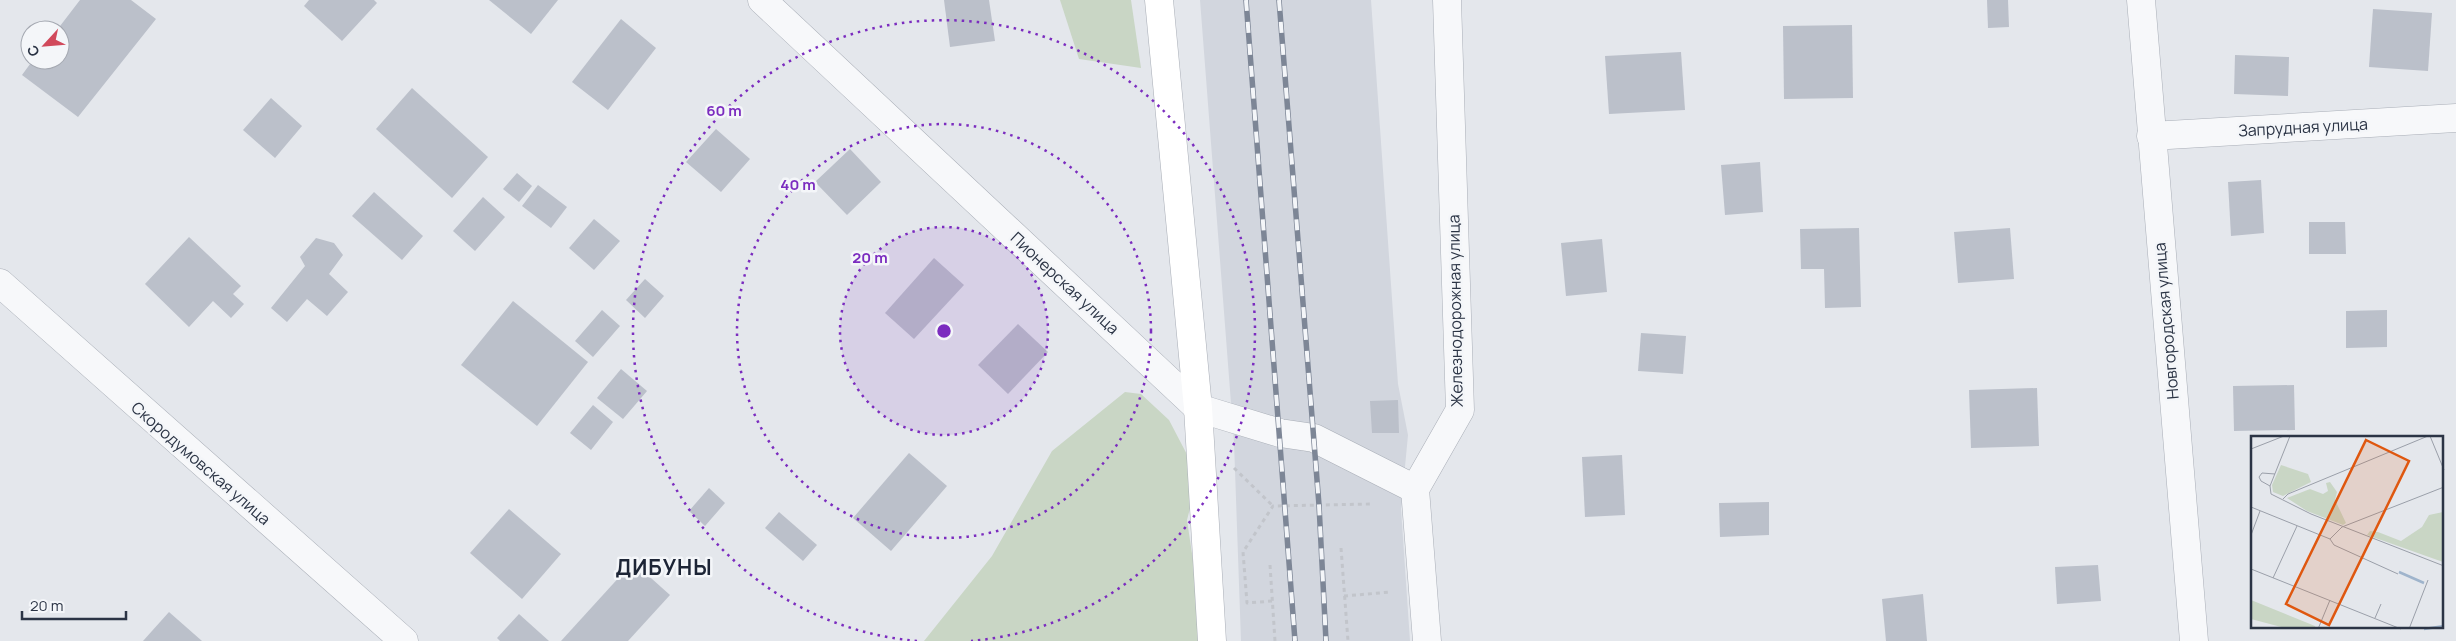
<svg xmlns="http://www.w3.org/2000/svg" width="2456" height="641" font-family="Manrope,sans-serif">
<rect width="100%" height="100%" fill="#e4e7ec"/>
<path fill="#d2d6de" d="M1200 0H1371L1398 384 1408 435 1401 509 1410 641H1241L1234 442Z"/>
<g fill="#c9d6c5">
<path d="M1060 0H1131L1141 68 1079 59Z"/>
<path d="M1125 392 1141 394 1169 420 1193 466 1196 485 1187 520 1205 641H924L992 556 1052 451Z"/>
</g>
<g fill="#bbc0ca">
<path d="M80 0H131L156 19 78 117 22 75 33 60H60V30H57Z"/>
<path d="M309 0H374L377 3 342 41 304 6Z"/>
<path d="M489 0H558L531 34Z"/>
<path d="M944 0H989L995 41 950 47Z"/>
<path d="M1987 0H2008L2009 27 1988 28Z"/>
<path d="M2373 9 2432 13 2428 71 2369 67Z"/>
<path d="M621 19 656 48 608 110 572 82Z"/>
<path d="M1852 25 1853 98 1784 99 1783 26Z"/>
<path d="M1681 52 1685 110 1609 114 1605 56Z"/>
<path d="M2235 55 2289 57 2288 96 2234 94Z"/>
<path d="M412 88 488 157 452 198 376 129Z"/>
<path d="M271 98 302 126 275 158 243 130Z"/>
<path d="M716 129 750 159 721 192 686 162Z"/>
<path d="M850 149 881 182 847 215 815 182Z"/>
<path d="M1760 162 1763 212 1725 215 1721 165Z"/>
<path d="M517 173 532 186 519 202 503 189Z"/>
<path d="M2261 180 2264 233 2231 236 2228 182Z"/>
<path d="M538 185 567 207 551 228 522 206Z"/>
<path d="M374 192 423 236 402 260 352 216Z"/>
<path d="M483 197 505 217 475 251 453 231Z"/>
<path d="M594 219 620 241 594 270 569 248Z"/>
<path d="M2309 222H2345L2346 254H2309Z"/>
<path d="M1859 228 1861 307 1825 308 1824 269H1801L1800 229Z"/>
<path d="M2010 228 2014 279 1958 283 1954 232Z"/>
<path d="M189 237 241 286 233 294 244 304 231 318 213 301 189 327 145 284Z"/>
<path d="M316 238 334 243 343 255 329 274 348 292 327 316 307 299 287 322 271 308 305 266 300 257Z"/>
<path d="M1602 239 1607 292 1566 296 1561 243Z"/>
<path d="M934 258 964 285 914 339 885 313Z"/>
<path d="M645 279 664 296 645 318 626 300Z"/>
<path d="M513 301 588 362 537 426 461 365Z"/>
<path d="M602 310 620 326 593 357 575 341Z"/>
<path d="M2387 310V347L2346 348V311Z"/>
<path d="M1018 324 1048 352 1008 394 978 365Z"/>
<path d="M1641 333 1686 336 1683 374 1638 371Z"/>
<path d="M621 369 647 391 623 419 597 398Z"/>
<path d="M2294 385 2295 430 2234 431 2233 386Z"/>
<path d="M2037 388 2039 446 1971 448 1969 390Z"/>
<path d="M1398 400 1399 433H1372L1370 401Z"/>
<path d="M593 405 613 422 591 450 570 433Z"/>
<path d="M909 453 947 486 891 551 853 518Z"/>
<path d="M1622 455 1625 515 1585 517 1582 457Z"/>
<path d="M709 488 725 503 705 526 689 511Z"/>
<path d="M1769 502V535L1720 537 1719 503Z"/>
<path d="M509 509 561 554 522 599 470 553Z"/>
<path d="M779 512 817 545 803 561 765 528Z"/>
<path d="M633 562 670 595 628 641H561Z"/>
<path d="M2098 565 2101 601 2057 604 2055 567Z"/>
<path d="M1923 594 1927 641H1886L1882 599Z"/>
<path d="M169 612 202 641H143Z"/>
<path d="M519 614 549 641H500L497 638Z"/>
</g>
<g fill="none" stroke-linecap="round" stroke-linejoin="round">
<defs>
<g id="street">
<path d="M762 0 1198 408 1280 433 1314 438 1415 489"/>
<path d="M2141 0 2194 641"/>
<path d="M2151 136 2456 118"/>
<path d="M0 283 404 641"/>
<path d="M1427 641 1415 489 1460 410 1447 0"/>
</g>
<path id="secondary" d="M1159 0 1198 408 1212 641"/>
</defs>
<use href="#street" stroke="#a9aeb7" stroke-width="29"/>
<use href="#secondary" stroke="#a9aeb7" stroke-width="29"/>
<g stroke="#c2c5cb" stroke-width="3" stroke-dasharray="4 4" stroke-linecap="butt">
<path d="M1234 468 1273 506"/>
<path d="M1341 548 1348 641"/>
<path d="M1270 565 1275 641"/>
<path d="M1344 596 1391 592"/>
<path d="M1272 601 1247 603 1243 552 1273 506 1372 504"/>
</g>
<use href="#street" stroke="#f7f8fa" stroke-width="28"/>
<use href="#secondary" stroke="#fff" stroke-width="28"/>
<defs>
<g id="rail">
<path d="M1246 0 1295 641"/>
<path d="M1279 0 1319 505 1326 641"/>
</g>
</defs>
<use href="#rail" stroke="#7d8696" stroke-width="5.5"/>
<use href="#rail" stroke="#f4f6f9" stroke-width="4" stroke-dasharray="11" stroke-linecap="butt"/>
</g>
<circle cx="944" cy="331" r="104" fill="#7b2cbf" fill-opacity=".12"/>
<g fill="none" stroke="#7b2cbf" stroke-width="2.5" stroke-dasharray="2.5 5">
<circle cx="944" cy="331" r="104"/>
<circle cx="944" cy="331" r="207"/>
<path d="M917 641A311 311 0 1 1 971 641"/>
</g>
<g text-anchor="middle" stroke-width="5" stroke-linejoin="round" paint-order="stroke">
<g font-size="16" fill="#2b3445" stroke="#f4f6f9">
<text transform="translate(2303 127) rotate(-3)" y="6">Запрудная улица</text>
<text transform="translate(1065 283) rotate(43)" y="6">Пионерская улица</text>
<text transform="translate(1455 311) rotate(-91)" y="6">Железнодорожная улица</text>
<text transform="translate(2166 321) rotate(-95)" y="6">Новгородская улица</text>
<text transform="translate(201 463) rotate(41)" y="6">Скородумовская улица</text>
</g>
<g font-size="21" font-weight="bold" letter-spacing="1" fill="#1d2536" stroke="#f4f6f9">
<text x="664" y="575">ДИБУНЫ</text>
</g>
</g>
<g transform="translate(2251 436)">
<rect width="192" height="192" fill="#e4e7ec"/>
<path d="M30 29 57 38 60 46 32 60 22 56 21 49ZM79 46 86 56 84 64 95 87 92 89 56 75 36 62 59 53 72 58 77 55 75 47ZM192 76V126L116 99 119 95 127 96 150 105 171 91 178 79ZM0 164 64 190 65 192H34L0 183Z" fill="#c9d6c5"/>
<path fill="none" stroke="#9fb4cc" stroke-width="2.5" d="M148 136 173 147M173 193 193 190"/>
<path fill="none" stroke="#9a9fa9" stroke-width="1" d="M39 0 19 50 20 58 60 78 193 130M179 0 193 34M0 13 33 0M19 50 10 45 8 41 11 37 24 38M32 63 37 58 177 0M0 71 79 103 83 109 147 138M0 99 9 75M79 103 91 91 193 51M0 133 150 193M22 142 46 90M124 182 130 168M67 193 79 164M158 193 177 144"/>
<path fill="#df570f" fill-opacity="0.15" stroke="#df570f" stroke-width="2.5" d="M115 4 158 25 78 189 35 168Z"/>
<rect width="192" height="192" fill="none" stroke="#2b3445" stroke-width="2.5"/>
</g>
<circle cx="944" cy="331" r="8" fill="#7b2cbf" stroke="#f4f6f9" stroke-width="2.5"/>
<g font-size="15" text-anchor="middle" font-weight="bold" fill="#7b2cbf" stroke="#f4f6f9" stroke-width="5" stroke-linejoin="round" paint-order="stroke">
<text x="724" y="116">60 m</text>
<text x="798" y="190">40 m</text>
<text x="870" y="263">20 m</text>
</g>
<g transform="translate(45 45) rotate(244)"><circle r="24" fill="#f4f6f9" stroke="#a4a8b1"/>
<path d="M0-4L9 19L0 12L-9 19Z" fill="#d1495b"/>
<text y="-8" font-size="14" font-weight="bold" text-anchor="middle" fill="#2b3445">С</text>
</g>
<path d="M22 611v8h104v-8" fill="none" stroke="#2b3445" stroke-width="2.5"/>
<text x="30" y="611" font-size="15" fill="#2b3445" stroke="#f4f6f9" stroke-width="4" paint-order="stroke">20 m</text>
</svg>
